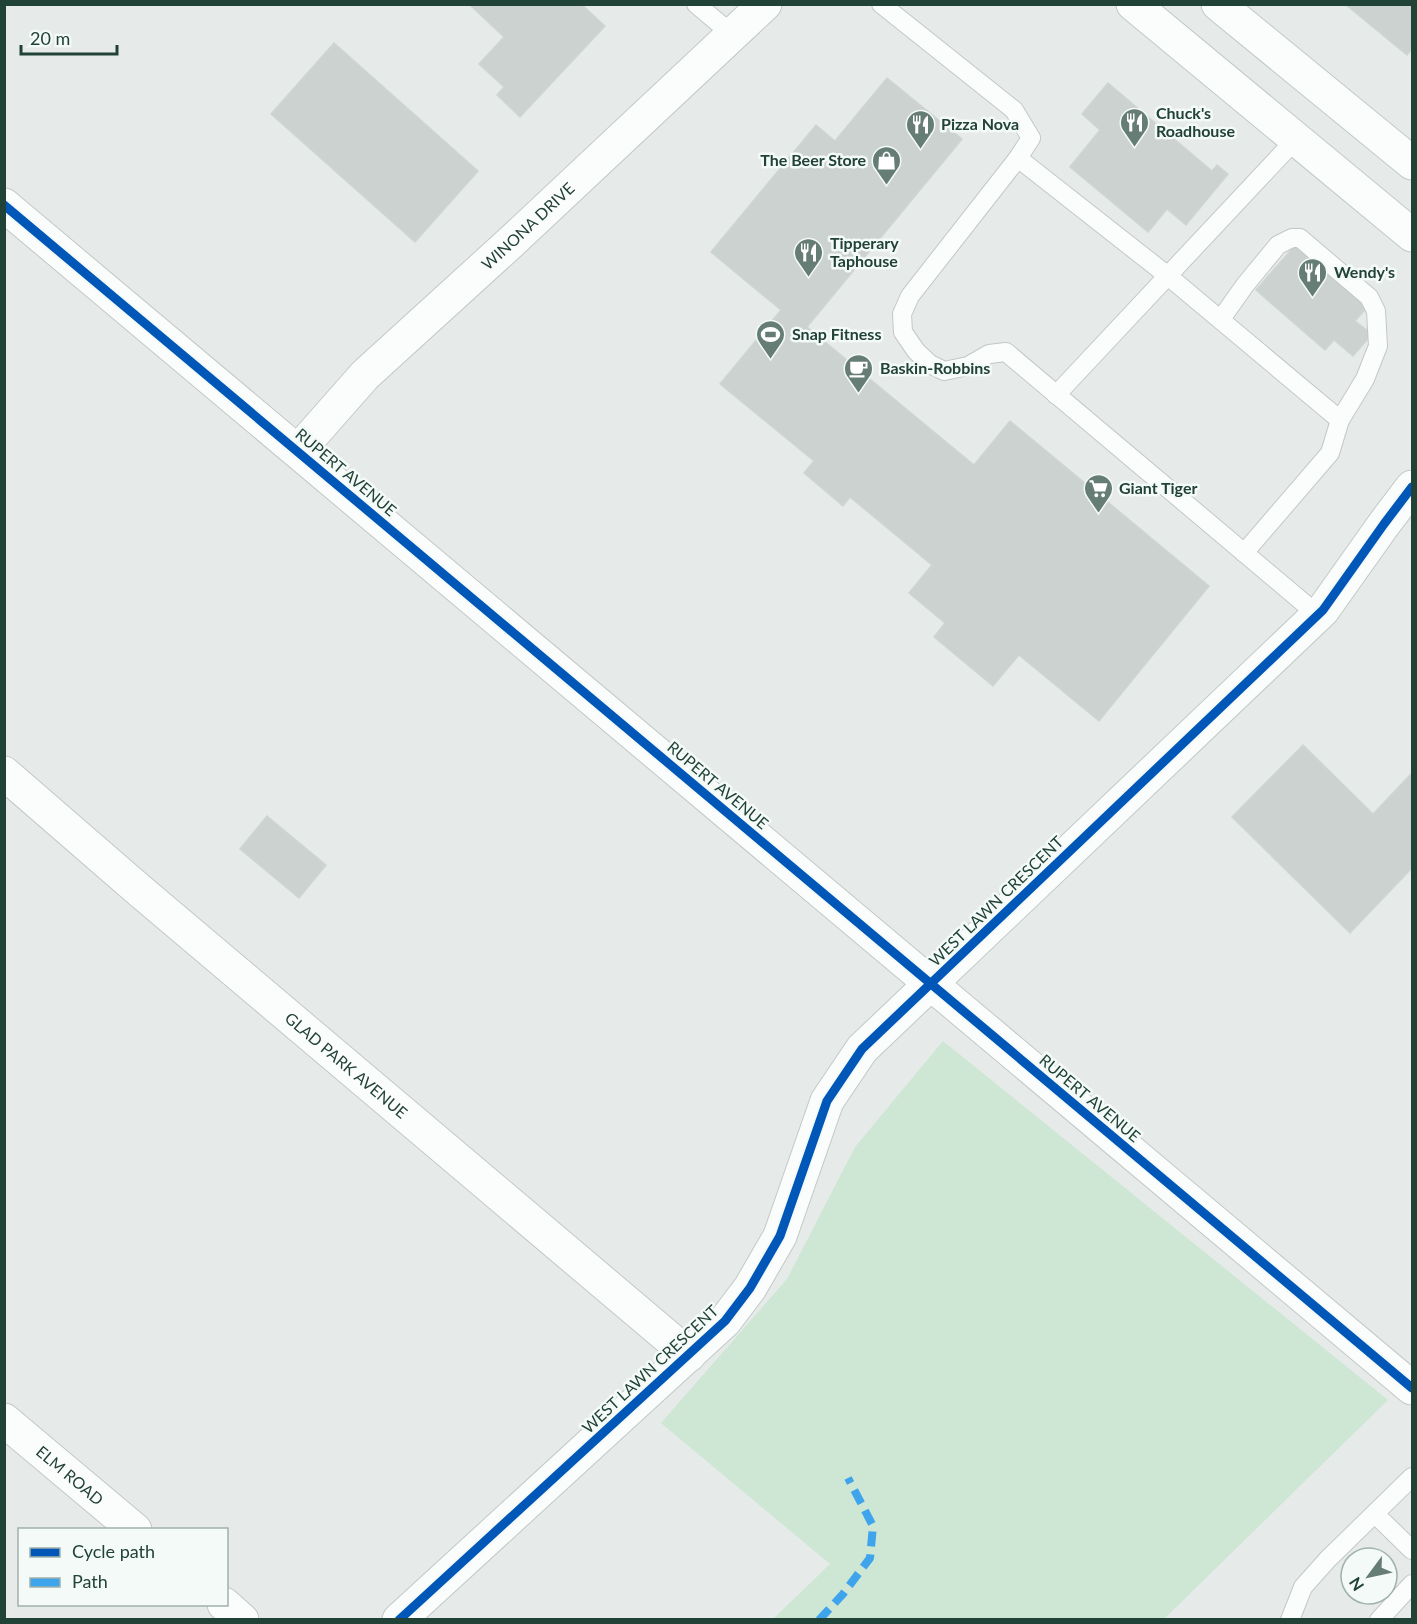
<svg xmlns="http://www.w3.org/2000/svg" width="1417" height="1624" font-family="Lato,sans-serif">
<rect width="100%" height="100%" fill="#e6ebe9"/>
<path fill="#cee6d4" d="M943 1041 1388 1400 1164 1619H773L830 1564 661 1423 787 1279 855 1147Z"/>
<g fill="#ccd2d0" stroke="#ced5d2" stroke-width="1.5">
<path d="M469 4H581L605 26 520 117 497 95 504 87 479 64 504 37Z"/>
<path d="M1345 4H1412V49L1407 55Z"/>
<path d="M334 43 478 171 415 242 271 114Z"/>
<path d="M887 78 962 139 807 327 974 465 1010 421 1209 586 1099 721 1019 655 993 686 934 637 945 623 909 593 932 565 850 497 843 506 804 473 814 461 720 384 781 310 711 252 816 125 835 141Z"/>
<path d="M1108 83 1212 171 1217 165 1228 174 1186 225 1167 209 1148 232 1070 167 1100 130 1082 114Z"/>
<path d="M1298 242 1370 304 1355 321 1372 334 1353 356 1334 340 1325 350 1256 290Z"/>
<path d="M1303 745 1373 814 1412 773V868L1350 933 1232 817Z"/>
<path d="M267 816 326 865 299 898 240 849Z"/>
</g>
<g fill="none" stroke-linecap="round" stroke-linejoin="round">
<defs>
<g id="lane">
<path d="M696 4 733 35"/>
<path d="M881 4 1014 110 1031 138 1018 158 910 296 902 314 903 332 916 351 930 364 944 371 968 366 989 354 1006 352 1318 615"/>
<path d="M1018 158 1168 276 1340 420"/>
<path d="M1221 319 1245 285 1278 245 1292 238H1300L1369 297 1376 311 1378 346 1365 379 1340 420 1330 453 1244 553"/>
<path d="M1056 395 1296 139"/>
<path d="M1375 1514 1412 1550"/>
<path d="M1290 1620 1303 1587 1328 1559 1412 1477"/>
<path d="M1379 1620 1412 1584"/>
</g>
<g id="street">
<path d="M4 205 1412 1388"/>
<path id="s1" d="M298 451 365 375 510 243 765 4"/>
<path id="s2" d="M4 773 139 890 689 1355"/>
<path id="s3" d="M4 1420 135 1530"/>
<path d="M224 1604 242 1620"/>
</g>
<g id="secondary">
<path d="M1133 4 1412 235"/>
<path d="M1218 4 1412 163"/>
<path d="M399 1620 725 1321 750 1288 780 1236 827 1101 862 1049 1323 610 1384 524 1412 487"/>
</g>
</defs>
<use href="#lane" stroke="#c3c8c6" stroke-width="20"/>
<use href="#street" stroke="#c3c8c6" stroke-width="35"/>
<use href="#secondary" stroke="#c1c9c6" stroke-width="35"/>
<use href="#lane" stroke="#fbfcfc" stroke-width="18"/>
<use href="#street" stroke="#fbfcfc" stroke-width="33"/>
<use href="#secondary" stroke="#fbfcfc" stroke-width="33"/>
<path stroke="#3ea4eb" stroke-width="8" stroke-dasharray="15 8" stroke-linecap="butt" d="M819 1620 843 1594 870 1558 873 1526 848 1478"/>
<defs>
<g id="cycleway">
<path d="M4 205 1412 1388"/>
<path d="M399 1620 725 1321 750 1288 780 1236 827 1101 862 1049 1323 610 1384 524 1412 487"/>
</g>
</defs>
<use href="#cycleway" stroke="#f4faf7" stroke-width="13"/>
<use href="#cycleway" stroke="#0057b8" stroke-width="9"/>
</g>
<defs>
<symbol id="restaurant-pin" viewBox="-11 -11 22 30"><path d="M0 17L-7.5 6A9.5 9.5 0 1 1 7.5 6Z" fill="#667d75" stroke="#f4faf7"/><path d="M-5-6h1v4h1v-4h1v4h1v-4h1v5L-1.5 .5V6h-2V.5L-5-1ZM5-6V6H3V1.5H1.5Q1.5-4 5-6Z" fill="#fff"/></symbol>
<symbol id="shop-pin" viewBox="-11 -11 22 30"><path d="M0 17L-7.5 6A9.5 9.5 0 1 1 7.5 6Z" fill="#667d75" stroke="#f4faf7"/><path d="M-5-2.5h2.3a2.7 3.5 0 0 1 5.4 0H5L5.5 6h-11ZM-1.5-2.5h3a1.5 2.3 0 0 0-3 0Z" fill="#fff"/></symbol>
<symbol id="stadium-pin" viewBox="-11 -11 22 30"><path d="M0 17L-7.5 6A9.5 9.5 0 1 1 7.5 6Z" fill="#667d75" stroke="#f4faf7"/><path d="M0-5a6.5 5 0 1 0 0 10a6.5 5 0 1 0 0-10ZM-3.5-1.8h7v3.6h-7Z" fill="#fff"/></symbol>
<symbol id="cafe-pin" viewBox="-11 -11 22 30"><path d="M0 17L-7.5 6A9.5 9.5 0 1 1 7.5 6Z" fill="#667d75" stroke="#f4faf7"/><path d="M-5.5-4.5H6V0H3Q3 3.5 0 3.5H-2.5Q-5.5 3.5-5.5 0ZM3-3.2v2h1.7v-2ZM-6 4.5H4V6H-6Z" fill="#fff"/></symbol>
<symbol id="supermarket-pin" viewBox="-11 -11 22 30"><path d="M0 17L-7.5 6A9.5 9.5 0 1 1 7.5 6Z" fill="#667d75" stroke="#f4faf7"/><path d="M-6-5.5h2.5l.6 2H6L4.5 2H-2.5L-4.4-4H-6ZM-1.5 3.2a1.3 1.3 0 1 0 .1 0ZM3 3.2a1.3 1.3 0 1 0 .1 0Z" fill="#fff"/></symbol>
</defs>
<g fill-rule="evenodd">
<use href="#restaurant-pin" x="1118" y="106" width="33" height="45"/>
<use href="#restaurant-pin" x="904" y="108" width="33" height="45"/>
<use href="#shop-pin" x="870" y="144" width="33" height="45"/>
<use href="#restaurant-pin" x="792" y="236" width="33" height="45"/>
<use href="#restaurant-pin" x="1296" y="256" width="33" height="45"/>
<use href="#stadium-pin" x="754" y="318" width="33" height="45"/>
<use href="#cafe-pin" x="842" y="352" width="33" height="45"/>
<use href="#supermarket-pin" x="1082" y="472" width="33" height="45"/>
</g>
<g text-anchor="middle" stroke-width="5" stroke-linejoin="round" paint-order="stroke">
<g font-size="16" font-weight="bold" fill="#214236" stroke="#f4faf7" text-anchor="start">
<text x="1156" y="119">Chuck's<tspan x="1156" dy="18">Roadhouse</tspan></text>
<text x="941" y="130">Pizza Nova</text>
<text x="866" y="166" text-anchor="end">The Beer Store</text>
<text x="830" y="249">Tipperary<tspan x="830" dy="18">Taphouse</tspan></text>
<text x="1334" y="278">Wendy's</text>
<text x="792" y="340">Snap Fitness</text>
<text x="880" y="374">Baskin-Robbins</text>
<text x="1119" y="494">Giant Tiger</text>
</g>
<g font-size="16" fill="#214236" stroke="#f4faf7">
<text dy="6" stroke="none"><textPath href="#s1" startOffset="322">WINONA DRIVE</textPath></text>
<text transform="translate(346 472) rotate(40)" y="6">RUPERT AVENUE</text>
<text transform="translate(718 785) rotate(40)" y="6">RUPERT AVENUE</text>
<text transform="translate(996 901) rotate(-44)" y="6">WEST LAWN CRESCENT</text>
<text dy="6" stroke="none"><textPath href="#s2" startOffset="450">GLAD PARK AVENUE</textPath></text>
<text transform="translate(1090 1098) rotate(40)" y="6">RUPERT AVENUE</text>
<text transform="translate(650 1369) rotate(-43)" y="6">WEST LAWN CRESCENT</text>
<text dy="6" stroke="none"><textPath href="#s3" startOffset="86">ELM ROAD</textPath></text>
</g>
</g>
<rect width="1417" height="1624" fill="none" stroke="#214236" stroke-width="12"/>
<rect x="18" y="1528" width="210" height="78" fill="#f4faf7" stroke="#a0b0aa" stroke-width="1.5"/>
<rect x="30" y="1548" width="30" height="9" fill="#0057b8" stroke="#a0b0aa" stroke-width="1.5"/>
<text x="72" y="1558" font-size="18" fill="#214236">Cycle path</text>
<rect x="30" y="1578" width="30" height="9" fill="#3ea4eb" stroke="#a0b0aa" stroke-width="1.5"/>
<text x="72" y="1588" font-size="18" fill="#214236">Path</text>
<g transform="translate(1369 1576) rotate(237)"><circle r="28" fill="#f4faf7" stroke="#a0b0aa" stroke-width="1.5"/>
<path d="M0-4.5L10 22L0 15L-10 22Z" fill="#667d75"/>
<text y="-9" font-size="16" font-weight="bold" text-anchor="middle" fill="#214236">N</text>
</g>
<path d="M21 45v9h96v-9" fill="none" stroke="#214236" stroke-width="3"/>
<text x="30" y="45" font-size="18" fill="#214236" stroke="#f4faf7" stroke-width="4.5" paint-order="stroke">20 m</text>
</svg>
